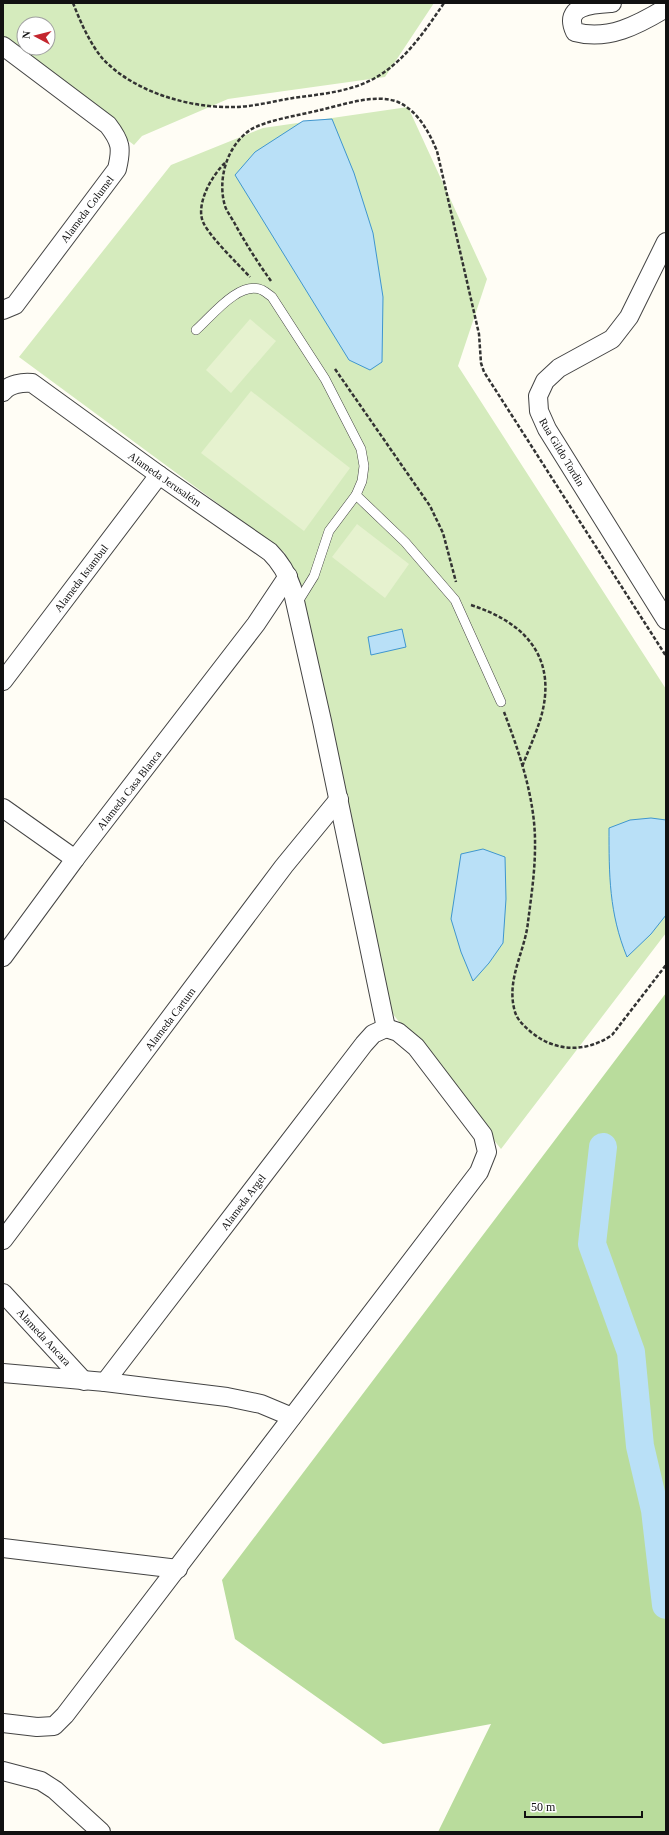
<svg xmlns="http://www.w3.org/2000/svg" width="669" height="1835" font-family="Georgia,serif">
<rect width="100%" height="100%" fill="#fffdf5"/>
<g fill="#d5ebbd" fill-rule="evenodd">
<path d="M3 3H434L385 77 228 99 142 136 134 145 3 45ZM24 24H48V48H24Z"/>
<path d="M408 107 487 279 458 366 666 689V933L501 1149 392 1013 285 553 19 357 171 165 263 128Z"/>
</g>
<path fill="#b9dc9c" d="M666 993V1832H438L491 1724 383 1744 235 1639 222 1580Z"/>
<g fill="#e6f2cf">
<path d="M250 319 276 341 231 393 206 370Z"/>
<path d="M251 391 350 468 304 531 201 453Z"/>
<path d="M357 524 409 564 385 598 332 557Z"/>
</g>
<g fill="#b9e0f7" stroke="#3f96cf">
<path d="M332 119 354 173 373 233 383 297 382 362 370 370 349 360 235 175 255 152 303 121Z"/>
<path d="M402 629 406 647 371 655 368 637Z"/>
<path d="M651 818 666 820V915L651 934 627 957C609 913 609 875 609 828L630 820Z"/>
<path d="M483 849 505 857 506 899 503 943 489 963 473 981 461 952 451 919 461 854Z"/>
</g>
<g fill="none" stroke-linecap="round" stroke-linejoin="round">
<path stroke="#b9e0f7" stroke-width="28" d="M603 1147 592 1244 631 1352 640 1446 655 1510 666 1605"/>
<defs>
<g id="service">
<path d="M196 330C211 317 239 280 262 290 266 292 269 295 272 297L325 379 361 449 364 466 362 481 356 495 329 531 314 576 296 605"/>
<path d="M356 495 405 542 455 600 501 702"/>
</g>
<g id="minor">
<path d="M612 3C594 4 562 5 575 32 608 41 638 25 666 8"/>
<path d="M3 46 108 125C121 142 122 148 117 169L15 305 3 310"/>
<path d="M666 242 629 317 612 339 559 368 545 381 538 396 539 411 547 429 666 620"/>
<path d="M3 392C9 384 23 382 32 383L159 475 270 552C281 563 287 573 292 588L322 721 386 1028"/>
<path d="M3 681 159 475"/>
<path d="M3 808 75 859"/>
<path d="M3 957 75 859 256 624 288 576"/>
<path d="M3 1240 284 866 339 799"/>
<path d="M3 1293 84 1381"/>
<path d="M3 1373 105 1382 227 1397 261 1404 292 1417"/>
<path d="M105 1382 364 1044 373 1034 386 1028"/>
<path d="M3 1548 178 1569"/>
<path d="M3 1723 37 1727 54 1726 65 1715 479 1172 487 1152 483 1135 416 1047 398 1032 386 1028"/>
<path d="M3 1771 41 1781 55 1790 101 1832"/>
</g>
</defs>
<use href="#service" stroke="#444" stroke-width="10"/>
<use href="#minor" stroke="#444" stroke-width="20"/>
<g stroke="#333" stroke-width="2.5" stroke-dasharray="4 2" stroke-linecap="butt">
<path d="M73 3C80 21 90 44 103 59 134 92 189 108 233 107 253 107 274 101 293 98 321 94 350 92 375 78 405 61 425 31 444 3"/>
<path d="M225 163C212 175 194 206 204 224 212 239 237 263 250 277"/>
<path d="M271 281C258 263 246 244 235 224 232 218 227 212 225 206 217 179 227 146 250 130 266 120 301 115 320 110 343 105 375 93 398 102 418 111 429 132 437 151L479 334 481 363 484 372 666 656"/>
<path d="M335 369 430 506 443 533 456 582"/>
<path d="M471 605C521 621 555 653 543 709 539 728 529 748 522 767"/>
<path d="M504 712C520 754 536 801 535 847 535 872 531 898 528 922 525 951 507 978 514 1008 516 1019 523 1025 531 1032 555 1052 586 1053 612 1035L666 965"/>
</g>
<use href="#service" stroke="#fff" stroke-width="9"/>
<use href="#minor" stroke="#fff" stroke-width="18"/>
</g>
<g text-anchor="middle" stroke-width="4" stroke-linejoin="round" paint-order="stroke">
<g font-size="11" fill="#111" stroke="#fff">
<text transform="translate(87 209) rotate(-53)" y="4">Alameda Columel</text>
<text transform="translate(562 452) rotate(59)" y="4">Rua Gildo Tordin</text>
<text transform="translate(165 479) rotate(35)" y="4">Alameda Jerusalém</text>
<text transform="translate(81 578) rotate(-53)" y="4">Alameda Istambul</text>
<text transform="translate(129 790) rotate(-52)" y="4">Alameda Casa Blanca</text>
<text transform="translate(170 1019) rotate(-53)" y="4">Alameda Cartum</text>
<text transform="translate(243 1202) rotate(-53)" y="4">Alameda Argel</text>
<text transform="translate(44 1337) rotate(47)" y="4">Alameda Ancara</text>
</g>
</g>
<rect width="669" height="1835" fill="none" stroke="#111111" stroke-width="8"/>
<g transform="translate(36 36) rotate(277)"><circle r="19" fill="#ffffff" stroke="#a0a0a0"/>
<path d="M0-3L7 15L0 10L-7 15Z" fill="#c4262e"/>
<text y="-6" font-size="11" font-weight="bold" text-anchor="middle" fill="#111111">N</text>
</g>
<path d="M525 1811v6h117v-6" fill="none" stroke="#111111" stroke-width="2"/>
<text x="531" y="1811" font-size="12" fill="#111111" stroke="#ffffff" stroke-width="3" paint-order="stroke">50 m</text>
</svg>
